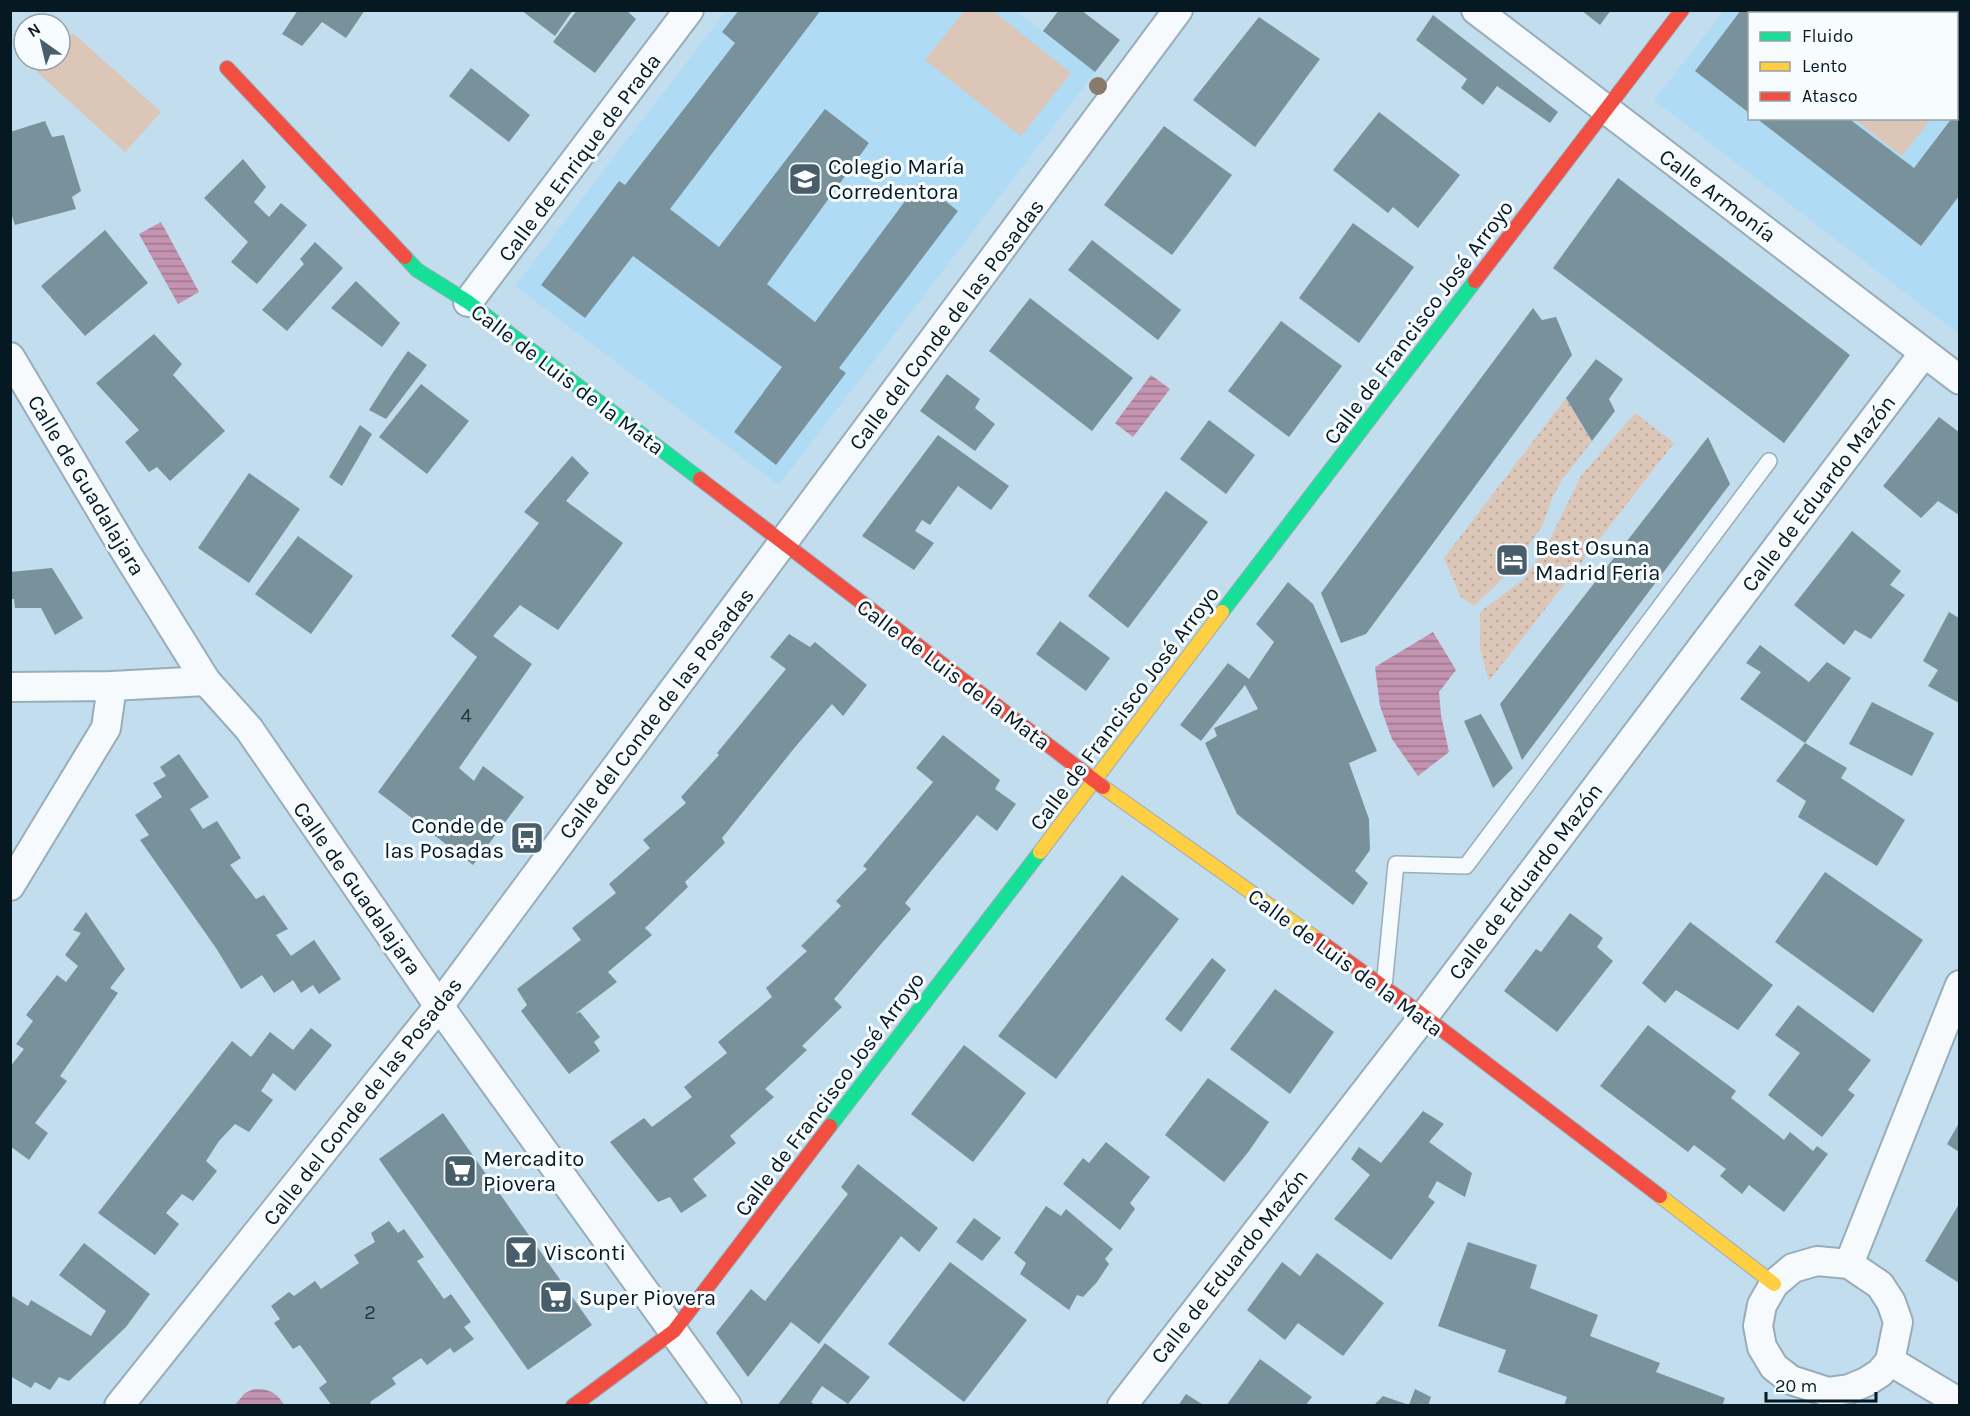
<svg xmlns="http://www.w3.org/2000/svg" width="1970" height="1416" font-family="Karla,sans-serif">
<defs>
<pattern id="garden-dots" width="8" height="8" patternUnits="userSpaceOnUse" patternTransform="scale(1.5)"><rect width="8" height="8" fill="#dbc6b8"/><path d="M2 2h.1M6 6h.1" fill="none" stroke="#baaa9e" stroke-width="1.8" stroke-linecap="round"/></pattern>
<pattern id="water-rules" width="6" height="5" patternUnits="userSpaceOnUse" patternTransform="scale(1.5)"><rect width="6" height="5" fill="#c393b0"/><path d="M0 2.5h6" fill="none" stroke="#9c778f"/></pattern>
</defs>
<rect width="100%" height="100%" fill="#c2ddee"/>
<g fill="#b0dbf5" fill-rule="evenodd">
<path d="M726 11H1016L1095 72 779 485 515 286Z"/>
<path d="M1724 11H1959V334L1654 100ZM1750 14H1956V118H1750Z"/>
</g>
<g fill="#dbc6b8">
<path d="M965 10 993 11 1071 73 1021 136 925 60Z"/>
<path d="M73 33 161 112 125 152 37 72 48 60H60V47Z"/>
<path d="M1854 119H1931L1902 156Z"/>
</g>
<g fill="url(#garden-dots)">
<path d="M1566 398 1592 441 1562 480 1552 498 1543 525 1510 571 1474 606 1460 596 1444 558Z"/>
<path d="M1635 413 1674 443 1489 681 1480 649V612L1524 579 1547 545 1581 476Z"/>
</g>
<g fill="url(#water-rules)">
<path d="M161 222 199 292 178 304 139 234Z"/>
<path d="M1151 375 1170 389 1133 437 1115 423Z"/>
<path d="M1433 632 1456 670 1439 692 1441 715 1449 752 1418 776 1392 739 1380 706 1375 667Z"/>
<path d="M254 1389C268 1388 278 1393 284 1405H235L245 1393Z"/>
</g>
<g fill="#79919b">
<path d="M298 10H365L346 38 322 22 302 46 282 34Z"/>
<path d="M521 10H573L555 36Z"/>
<path d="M577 10H626L636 19 595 73 553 42Z"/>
<path d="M739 10H821L670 209 719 247 825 109 869 143 767 284 815 322 920 181 958 211 839 368 846 373 776 465 734 432 782 367 633 256 585 318 541 285 619 181 625 185 735 43 722 32Z"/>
<path d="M1059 10H1081L1120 40 1095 72 1043 31Z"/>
<path d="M1581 10H1611L1600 25Z"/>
<path d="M1741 10H1801L1798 14H1749V113L1695 71Z"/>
<path d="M1433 15 1558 112 1550 123 1497 86 1483 105 1461 88 1467 79 1416 40Z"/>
<path d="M1259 17 1320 59 1255 147 1193 100Z"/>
<path d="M471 68 530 115 509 142 449 96Z"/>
<path d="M1959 109V196L1921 246 1756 118H1848L1914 168 1952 118H1956V113Z"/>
<path d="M1379 112 1460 175 1418 228 1393 207 1388 213 1333 170Z"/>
<path d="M45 121 52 137 64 135 81 191 72 197 76 209 15 225 10 210V132Z"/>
<path d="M1164 126 1232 175 1172 255 1104 205Z"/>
<path d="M243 159 266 187 254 202 269 217 281 203 307 225 257 284 231 262 248 242 204 198Z"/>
<path d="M1618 178 1850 355 1784 443 1553 268Z"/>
<path d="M1353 223 1414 267 1359 343 1299 298Z"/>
<path d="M105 230 148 283 85 336 41 286Z"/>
<path d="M1092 240 1181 310 1158 340 1068 270Z"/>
<path d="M315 242 343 268 287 331 262 310 304 264 300 259Z"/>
<path d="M356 281 400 323 382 347 331 308Z"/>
<path d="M1030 298 1133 378 1092 431 989 351Z"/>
<path d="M1533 308 1542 320 1556 317 1572 355 1366 634 1341 643 1321 593Z"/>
<path d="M1281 321 1342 366 1289 437 1228 391Z"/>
<path d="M154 334 182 364 173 375 225 431 170 481 157 467 149 472 125 442 139 430 96 383Z"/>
<path d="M408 351 427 365 386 419 369 410 392 374Z"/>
<path d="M1596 359 1623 379 1609 399 1615 411 1592 441 1566 398Z"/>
<path d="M947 374 980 399 975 408 995 424 975 451 920 411Z"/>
<path d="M421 384 469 421 427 474 379 437Z"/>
<path d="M1939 417 1959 432V515L1938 501 1921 518 1883 486Z"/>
<path d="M1209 420 1255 455 1226 494 1180 459Z"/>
<path d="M360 425 372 434 342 486 329 477Z"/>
<path d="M938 435 1009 486 991 510 958 486 930 525 922 520 915 531 934 543 914 570 862 536Z"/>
<path d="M1708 437 1730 484 1522 760 1500 704Z"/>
<path d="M572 456 589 473 566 501 623 543 558 630 520 605 493 636 532 664 459 768 474 781 483 766 524 797 473 865 378 792 477 657 451 636 539 523 524 512Z"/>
<path d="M249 473 300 509 249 583 198 548Z"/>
<path d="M1166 491 1208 522 1128 628 1088 596Z"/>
<path d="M1852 531 1901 571 1890 585 1905 595 1871 639 1855 630 1844 645 1794 605Z"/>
<path d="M298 536 353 576 311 634 255 594Z"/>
<path d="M52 568 83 618 55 635 41 608H15L14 599H10V572Z"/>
<path d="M1288 582 1313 604 1377 751 1349 763 1369 819 1370 850 1355 871 1368 883 1353 905 1237 814 1205 743 1217 736 1214 728 1258 709 1245 685 1201 741 1180 725 1228 663 1249 679 1274 642 1256 624Z"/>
<path d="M1949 612 1959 618V703L1928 686 1938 670 1923 661Z"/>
<path d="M1060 621 1110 658 1086 691 1036 654Z"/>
<path d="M789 634 810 647 815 642 867 685 843 716 832 704 796 746 722 838 725 843 685 882 688 887 645 928 652 935 608 972 617 982 575 1014 580 1012 600 1037 594 1042 600 1051 569 1074 521 1011 527 1005 517 989 581 940 572 928 616 893 609 884 650 848 643 840 686 803 681 797 719 755 717 753 786 669 770 657Z"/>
<path d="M1760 645 1809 682 1827 662 1851 678 1805 743 1740 699 1761 672 1746 663Z"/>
<path d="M1872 702 1934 733 1912 776 1849 744Z"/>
<path d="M1481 714 1513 768 1493 788 1464 721Z"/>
<path d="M943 735 1000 780 995 789 1016 804 997 831 977 815 905 903 911 909 834 999 842 1007 802 1046 807 1050 765 1089 774 1097 730 1136 736 1143 693 1179 707 1196 681 1213 670 1197 658 1202 610 1142 644 1118 652 1127 692 1097 684 1087 727 1053 718 1042 772 997 766 988 807 951 801 946 841 906 836 901 867 869 863 866 933 782 916 768Z"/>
<path d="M1805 743 1847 768 1841 778 1905 820 1877 866 1798 817 1806 801 1776 781Z"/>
<path d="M179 754 209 797 190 809 203 829 217 821 241 858 230 865 256 899 264 895 288 929 276 935 291 956 314 940 341 979 319 994 313 985 301 993 293 980 274 993 262 975 241 989 216 948 140 840 149 835 135 815 162 797 153 783 166 776 160 767Z"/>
<path d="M1825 872 1923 940 1873 1013 1775 942Z"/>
<path d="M1122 875 1179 919 1056 1079 998 1036Z"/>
<path d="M86 912 125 969 110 988 118 993 60 1076 67 1081 35 1123 48 1133 29 1160 10 1146V1067L24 1049 16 1044 33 1021 26 1015 57 975 66 982 78 966 65 955 81 933 73 930Z"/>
<path d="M1570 913 1603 938 1597 947 1613 961 1557 1032 1504 991 1536 949 1541 952Z"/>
<path d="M1690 922 1773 985 1738 1030 1676 990 1665 1003 1642 983Z"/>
<path d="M1212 958 1226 970 1181 1032 1165 1019Z"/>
<path d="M1275 989 1334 1032 1290 1094 1230 1049Z"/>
<path d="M1798 1005 1871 1060 1848 1090 1855 1095 1822 1137 1768 1095 1800 1053 1775 1035Z"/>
<path d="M1648 1025 1736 1091 1731 1098 1784 1140 1790 1132 1813 1151 1817 1146 1828 1154 1784 1212 1749 1185 1742 1194 1720 1176 1726 1169 1694 1145 1688 1152 1600 1086Z"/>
<path d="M311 1028 332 1045 295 1091 273 1073 261 1091 273 1100 249 1132 235 1124 219 1141 206 1161 217 1171 193 1201 182 1194 166 1213 179 1224 155 1255 98 1213 232 1041 251 1057 270 1032 293 1050Z"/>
<path d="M964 1045 1026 1093 973 1162 911 1114Z"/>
<path d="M1208 1078 1269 1122 1249 1151 1224 1182 1165 1135Z"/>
<path d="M1423 1111 1444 1124 1429 1142 1472 1173 1465 1197 1437 1181 1428 1197 1435 1202 1391 1260 1334 1219 1370 1175 1351 1159 1359 1147 1381 1163Z"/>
<path d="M443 1113 592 1325 528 1370 379 1159Z"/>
<path d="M1959 1123V1152L1947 1144Z"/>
<path d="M1106 1142 1150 1177 1130 1203 1135 1209 1120 1230 1063 1184 1083 1158 1089 1163Z"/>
<path d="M858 1164 938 1228 919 1252 901 1236 819 1344 791 1322 748 1377 716 1333 751 1289 765 1301 848 1194 841 1187Z"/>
<path d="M1959 1204V1283L1925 1261Z"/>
<path d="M1046 1206 1061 1216 1066 1209 1113 1249 1105 1259 1109 1264 1097 1282 1083 1297 1077 1295 1069 1310 1020 1274 1026 1263 1014 1253Z"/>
<path d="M974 1218 1001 1238 982 1261 956 1242Z"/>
<path d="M389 1221 398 1233 404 1229 424 1257 417 1261 444 1299 451 1294 471 1322 464 1327 474 1339 454 1353 450 1348 427 1365 421 1358 392 1378 396 1384 370 1402 372 1406H332L319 1388 327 1382 300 1345 293 1349 274 1323 280 1319 271 1306 289 1292 294 1296 315 1281 321 1289 359 1263 354 1255 375 1242 371 1233Z"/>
<path d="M1468 1242 1537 1265 1530 1288 1598 1315 1590 1336 1660 1363 1656 1372 1725 1398 1722 1406H1564L1567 1397 1498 1372 1506 1350 1438 1326Z"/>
<path d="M84 1243 150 1294 126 1327 69 1381 59 1377 50 1390 35 1382 31 1388 10 1376V1295L28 1306 31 1300 91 1336 106 1311 59 1275Z"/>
<path d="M1317 1253 1384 1303 1343 1356 1298 1323 1285 1340 1247 1310 1282 1262 1300 1276Z"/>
<path d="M950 1262 1027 1320 964 1402 888 1344Z"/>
<path d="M825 1343 870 1377 848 1404 822 1386 811 1402 816 1406H777Z"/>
<path d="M1260 1359 1312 1397 1305 1406H1226Z"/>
<path d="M1415 1389 1431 1397 1428 1406H1373L1383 1396 1409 1405Z"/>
<path d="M1186 1394 1205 1406H1178Z"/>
</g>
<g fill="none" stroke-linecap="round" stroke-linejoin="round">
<defs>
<path id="lane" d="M1384 987 1396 864 1466 866 1769 461"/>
<g id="street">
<path d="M1476 10 1960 380"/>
<path d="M468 302 689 10"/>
<path d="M10 357 127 554 206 681 249 729 439 1006 727 1406"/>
<path d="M10 687 112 686 206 681"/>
<path d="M10 886 106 728 112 686"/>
<path d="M1817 1261 1849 1264 1880 1285 1891 1302 1898 1322 1890 1361 1880 1373 1866 1382 1849 1389 1828 1392 1791 1380 1774 1367 1762 1347 1758 1326 1762 1305 1774 1284 1793 1268Z"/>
<path d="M1849 1264 1960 985"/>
<path d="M1890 1361 1960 1403"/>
<path d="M119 1406 439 1006 1178 10"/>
<path d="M1122 1406 1424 1016 1924 353"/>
</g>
<g id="fast">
<path d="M405 257 417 270 468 302 700 479"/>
<path d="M1222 612 1475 281"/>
<path d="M830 1126 1040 852"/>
</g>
<g id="slow">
<path d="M1103 787 1318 940"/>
<path d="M1040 852 1222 612"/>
<path d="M1660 1196 1774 1284"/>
</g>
<g id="jam">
<path d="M227 68 405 257"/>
<path d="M1475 281 1682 10"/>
<path d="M700 479 1103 787"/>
<path d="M1318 940 1424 1016 1660 1196"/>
<path d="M573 1406 674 1331 830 1126"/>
</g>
</defs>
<use href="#lane" stroke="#98adba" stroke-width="18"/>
<use href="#street" stroke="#98adba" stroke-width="32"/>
<use href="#fast" stroke="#98adba" stroke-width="16"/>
<use href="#slow" stroke="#98adba" stroke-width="16"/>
<use href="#jam" stroke="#98adba" stroke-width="16"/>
<use href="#lane" stroke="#f6fafc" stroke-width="15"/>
<use href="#street" stroke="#f6fafc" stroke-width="28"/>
<use href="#fast" stroke="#16e098" stroke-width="14"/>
<use href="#slow" stroke="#ffcf43" stroke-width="14"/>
<use href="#jam" stroke="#f24e42" stroke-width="14"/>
</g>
<circle fill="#887b6d" cx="1098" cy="86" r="9"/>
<defs>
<symbol id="school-square" viewBox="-11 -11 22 22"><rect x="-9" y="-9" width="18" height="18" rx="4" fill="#485e6a" stroke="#f7fcff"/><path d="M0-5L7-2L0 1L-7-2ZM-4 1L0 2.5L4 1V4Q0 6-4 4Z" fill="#fff"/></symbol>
<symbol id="hotel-square" viewBox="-11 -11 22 22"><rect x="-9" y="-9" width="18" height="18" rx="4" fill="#485e6a" stroke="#f7fcff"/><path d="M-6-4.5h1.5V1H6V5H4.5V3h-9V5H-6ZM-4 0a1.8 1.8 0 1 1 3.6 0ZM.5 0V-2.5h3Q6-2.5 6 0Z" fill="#fff"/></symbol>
<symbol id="bus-square" viewBox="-11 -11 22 22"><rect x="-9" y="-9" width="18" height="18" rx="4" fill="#485e6a" stroke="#f7fcff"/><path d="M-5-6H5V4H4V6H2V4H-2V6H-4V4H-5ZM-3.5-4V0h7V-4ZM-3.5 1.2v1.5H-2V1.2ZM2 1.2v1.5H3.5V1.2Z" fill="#fff"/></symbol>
<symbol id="supermarket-square" viewBox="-11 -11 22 22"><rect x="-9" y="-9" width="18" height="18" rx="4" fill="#485e6a" stroke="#f7fcff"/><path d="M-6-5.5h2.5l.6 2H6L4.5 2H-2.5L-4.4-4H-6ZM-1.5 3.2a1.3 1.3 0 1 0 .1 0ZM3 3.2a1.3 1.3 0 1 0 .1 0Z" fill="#fff"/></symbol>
<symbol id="bar-square" viewBox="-11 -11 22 22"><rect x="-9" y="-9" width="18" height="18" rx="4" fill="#485e6a" stroke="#f7fcff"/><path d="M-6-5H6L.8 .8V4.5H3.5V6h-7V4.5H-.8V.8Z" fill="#fff"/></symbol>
</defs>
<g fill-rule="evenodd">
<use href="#school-square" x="786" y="160" width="38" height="38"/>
<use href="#hotel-square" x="1493" y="541" width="38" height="38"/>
<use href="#bus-square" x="508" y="819" width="38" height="38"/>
<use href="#supermarket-square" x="441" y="1152" width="38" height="38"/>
<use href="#bar-square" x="502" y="1233" width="38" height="38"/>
<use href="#supermarket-square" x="537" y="1278" width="38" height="38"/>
</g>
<g text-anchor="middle" stroke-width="6" stroke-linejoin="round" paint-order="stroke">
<g font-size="20" fill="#233741">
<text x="466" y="722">4</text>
<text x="370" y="1319">2</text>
</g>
<g font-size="22" fill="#061923" stroke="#f7fcff">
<text transform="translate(579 157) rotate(-53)" y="8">Calle de Enrique de Prada</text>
<text transform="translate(1718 195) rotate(37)" y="8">Calle Armonía</text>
<text transform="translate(1418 322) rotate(-53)" y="8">Calle de Francisco José Arroyo</text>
<text transform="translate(946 324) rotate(-53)" y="8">Calle del Conde de las Posadas</text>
<text transform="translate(568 379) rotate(37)" y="8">Calle de Luis de la Mata</text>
<text transform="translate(87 485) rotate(59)" y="8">Calle de Guadalajara</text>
<text transform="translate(1818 493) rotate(-53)" y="8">Calle de Eduardo Mazón</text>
<text transform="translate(954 674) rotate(37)" y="8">Calle de Luis de la Mata</text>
<text transform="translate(1124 708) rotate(-53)" y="8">Calle de Francisco José Arroyo</text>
<text transform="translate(656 713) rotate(-53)" y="8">Calle del Conde de las Posadas</text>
<text transform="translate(1525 881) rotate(-53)" y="8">Calle de Eduardo Mazón</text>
<text transform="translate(358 888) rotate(55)" y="8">Calle de Guadalajara</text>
<text transform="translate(1346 962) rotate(36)" y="8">Calle de Luis de la Mata</text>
<text transform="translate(829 1094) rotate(-53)" y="8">Calle de Francisco José Arroyo</text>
<text transform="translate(362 1101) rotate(-52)" y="8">Calle del Conde de las Posadas</text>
<text transform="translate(1229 1266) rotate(-52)" y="8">Calle de Eduardo Mazón</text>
</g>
<g font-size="22" fill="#061923" stroke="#f7fcff" text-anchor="start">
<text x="828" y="174">Colegio María<tspan x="828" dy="25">Corredentora</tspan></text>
<text x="1535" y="555">Best Osuna<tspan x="1535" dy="25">Madrid Feria</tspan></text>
<text x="504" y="833" text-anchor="end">Conde de<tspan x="504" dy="25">las Posadas</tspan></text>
<text x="483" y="1166">Mercadito<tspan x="483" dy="25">Piovera</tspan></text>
<text x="544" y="1260">Visconti</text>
<text x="579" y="1305">Super Piovera</text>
</g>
</g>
<rect width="1970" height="1416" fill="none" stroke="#061923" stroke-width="24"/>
<rect x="1748" y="12" width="210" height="108" fill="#f7fcff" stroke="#97a1a7" stroke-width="1.5"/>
<rect x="1760" y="32" width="30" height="9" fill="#16e098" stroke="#97a1a7" stroke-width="1.5"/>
<text x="1802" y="42" font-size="18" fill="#061923">Fluido</text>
<rect x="1760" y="62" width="30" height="9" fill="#ffcf43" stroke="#97a1a7" stroke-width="1.5"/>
<text x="1802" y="72" font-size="18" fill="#061923">Lento</text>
<rect x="1760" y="92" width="30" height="9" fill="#f24e42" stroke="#97a1a7" stroke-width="1.5"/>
<text x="1802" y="102" font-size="18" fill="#061923">Atasco</text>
<g transform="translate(42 42) rotate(326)"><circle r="28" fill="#f7fcff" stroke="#97a1a7" stroke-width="1.5"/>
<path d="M0-4.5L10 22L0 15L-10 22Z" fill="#485e6a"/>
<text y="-9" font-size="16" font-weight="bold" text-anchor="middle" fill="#061923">N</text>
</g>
<path d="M1766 1392v9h110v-9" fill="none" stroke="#061923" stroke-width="3"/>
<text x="1775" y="1392" font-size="18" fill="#061923" stroke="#f7fcff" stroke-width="4.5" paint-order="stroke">20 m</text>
</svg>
